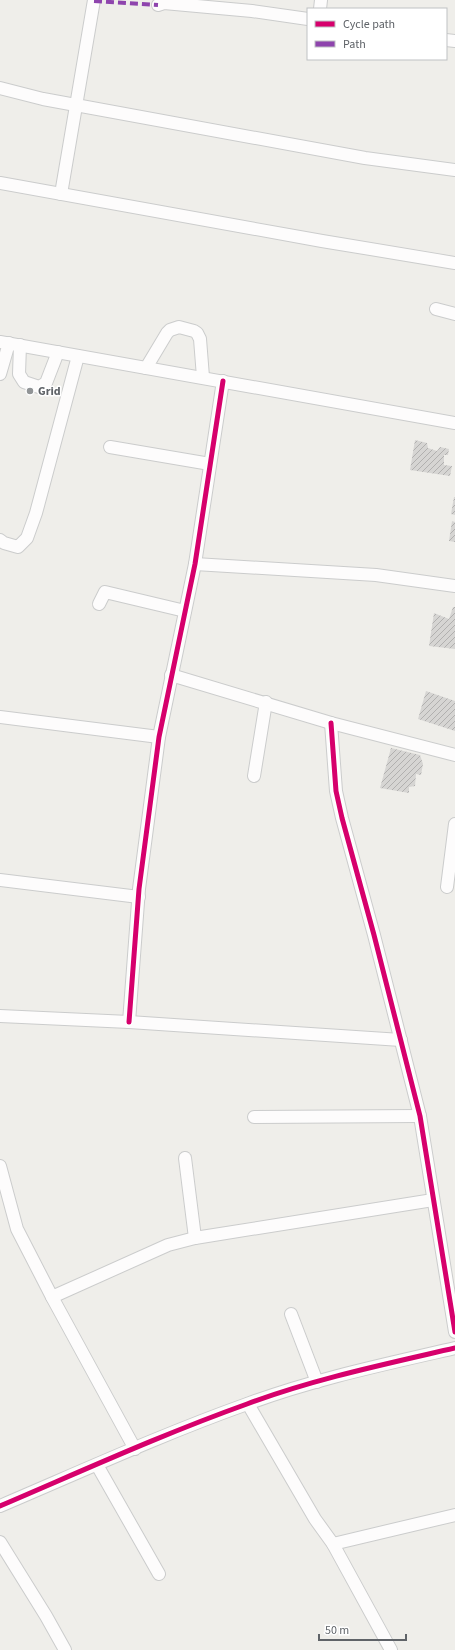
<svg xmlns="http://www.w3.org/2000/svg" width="455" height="1650" font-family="'Source Sans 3',sans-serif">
<defs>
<pattern id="building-hatch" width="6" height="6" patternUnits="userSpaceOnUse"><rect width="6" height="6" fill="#d6d5d3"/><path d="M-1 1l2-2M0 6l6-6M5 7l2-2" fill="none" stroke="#b1b0af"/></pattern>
</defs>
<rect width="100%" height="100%" fill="#efeeea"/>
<g fill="url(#building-hatch)">
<path d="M415 440 427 443 428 448 437 451 440 447 449 449 448 455H444V465L452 466 450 476 410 470Z"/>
<path d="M454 497H455V515L451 514Z"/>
<path d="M452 521 455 522V542L449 541Z"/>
<path d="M453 607H455V649L429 646 434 613 449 619Z"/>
<path d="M426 691 455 701V731L418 719Z"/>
<path d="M391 748 420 755 423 764 421 775 416 774 415 786 409 787V793L380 788Z"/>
</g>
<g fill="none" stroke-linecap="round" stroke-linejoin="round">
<defs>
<g id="minor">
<path d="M158 5 164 3 252 11 308 19"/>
<path d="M320 9 321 0"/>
<path d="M446 40 455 41"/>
<path d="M0 88 43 99 365 158 455 170"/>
<path d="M0 183 322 241 455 263"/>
<path d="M61 194 94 0"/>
<path d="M436 309 455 314"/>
<path d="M0 342 455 423"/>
<path d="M20 345 19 374 24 382 39 387 46 383 58 352"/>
<path d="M146 368 167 333 170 330 179 327 194 331 197 333 200 339 203 377"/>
<path d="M0 374 9 343"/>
<path d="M110 447 210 464"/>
<path d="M0 540 4 543 18 547 27 538 36 513 78 356"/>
<path d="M195 564 376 575 455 586"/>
<path d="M99 604 105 592 185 611"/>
<path d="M171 675 331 723 455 755"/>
<path d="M0 717 159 737"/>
<path d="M331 723 336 791 342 818 374 935 420 1116 455 1332"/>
<path d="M254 776 266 702"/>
<path d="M0 880 139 897"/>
<path d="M447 887 455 824"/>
<path d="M0 1016 129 1022 401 1040"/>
<path d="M129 1022 139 889 159 737 195 564 223 381"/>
<path d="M254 1117 420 1116"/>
<path d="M185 1158 195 1238"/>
<path d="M0 1166 17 1229 52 1297 135 1449"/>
<path d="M52 1297 168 1245 195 1238 433 1200"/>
<path d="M291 1314 317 1382"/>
<path d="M248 1404 315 1519 333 1544 391 1650"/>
<path d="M97 1465 159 1574"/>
<path d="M0 1506C82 1471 163 1434 247 1404 314 1379 386 1364 455 1348"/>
<path d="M0 1542 46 1616 65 1650"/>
<path d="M333 1544 455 1515"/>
</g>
</defs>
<use href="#minor" stroke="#cbcccc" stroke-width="14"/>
<use href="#minor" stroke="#fdfcfc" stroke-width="12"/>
<path stroke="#8e44ad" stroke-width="4" stroke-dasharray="8 4" stroke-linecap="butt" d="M94 1 158 5"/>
<defs>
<g id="cycleway">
<path d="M331 723 336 791 342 818 374 935 420 1116 455 1332"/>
<path d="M129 1022 139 889 159 737 195 564 223 381"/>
<path d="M0 1506C82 1471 163 1434 247 1404 314 1379 386 1364 455 1348"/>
</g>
</defs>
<use href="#cycleway" stroke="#fff" stroke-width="8"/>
<use href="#cycleway" stroke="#d6006c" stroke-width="5"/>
</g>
<circle fill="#919496" stroke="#fff" stroke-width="1.5" cx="30" cy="391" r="4"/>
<g text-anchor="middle" stroke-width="3" stroke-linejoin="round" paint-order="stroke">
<g font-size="12" font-weight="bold" fill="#5f6368" stroke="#fff" text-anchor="start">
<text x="38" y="395">Grid</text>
</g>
</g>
<rect x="307" y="8" width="140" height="52" fill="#ffffff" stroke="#bfc1c3"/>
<rect x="315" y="21" width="20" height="6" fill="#d6006c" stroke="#bfc1c3"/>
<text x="343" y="28" font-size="12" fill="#5f6368">Cycle path</text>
<rect x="315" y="41" width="20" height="6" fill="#8e44ad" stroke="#bfc1c3"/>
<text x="343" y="48" font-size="12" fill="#5f6368">Path</text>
<path d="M319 1634v6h87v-6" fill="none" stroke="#5f6368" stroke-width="2"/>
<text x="325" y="1634" font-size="12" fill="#5f6368" stroke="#ffffff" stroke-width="3" paint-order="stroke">50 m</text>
</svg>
